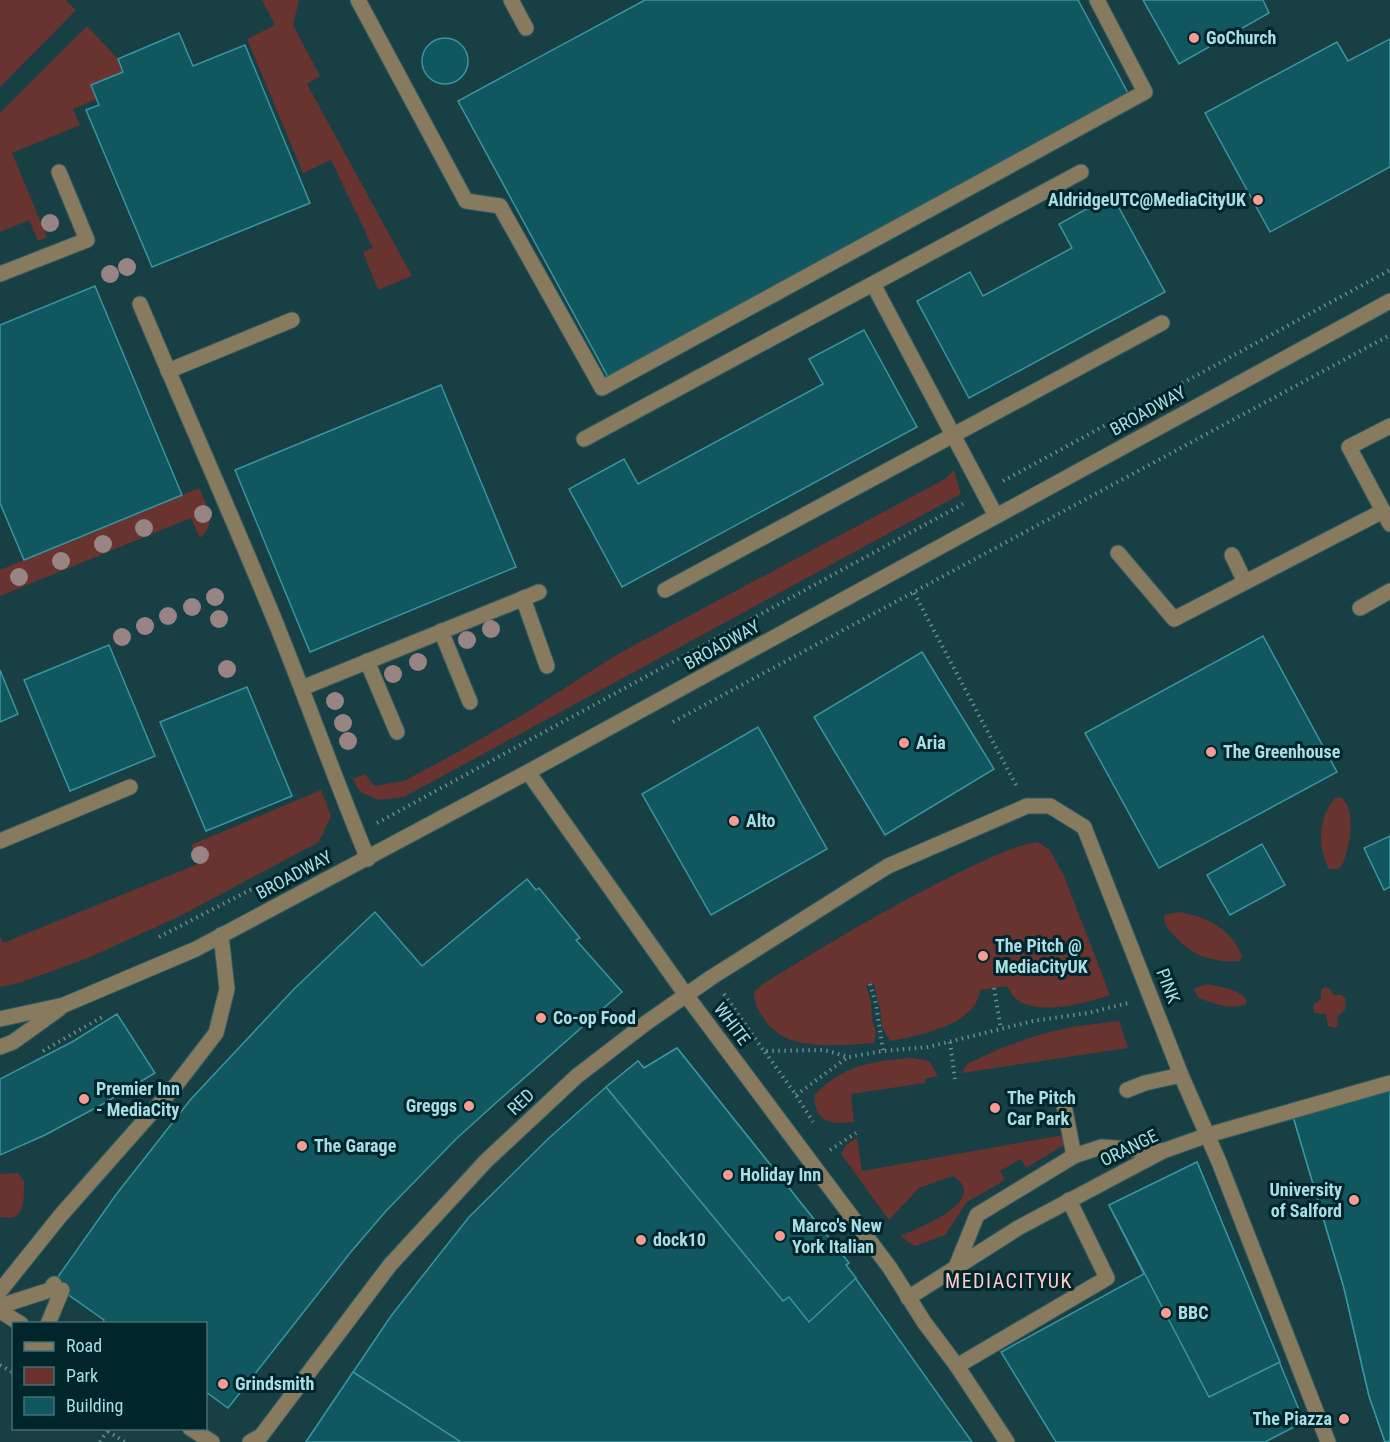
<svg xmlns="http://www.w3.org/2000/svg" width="1390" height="1442" font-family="'Roboto Condensed',sans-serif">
<rect width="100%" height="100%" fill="#183f44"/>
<g fill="#69332f">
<path d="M0 0H65L76 10 0 87Z"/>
<path d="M262 0H299L293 25 320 76 307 84 412 276 378 290 363 252 373 248 331 160 303 173 247 39 275 25Z"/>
<path d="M87 26 118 59 123 72 91 85 97 99 73 109 80 125 12 153 47 237 38 241 29 220 0 232V113Z"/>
<path d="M954 470 961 494 404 797 379 800 360 792 353 779 365 774 374 786 404 781 458 752 524 714 618 654 945 479Z"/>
<path d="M199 488C207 507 218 521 200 538L191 518 0 596V570Z"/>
<path d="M321 790 331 816 319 842 180 916 88 958 19 983 0 987V936L3 943 198 864 191 845Z"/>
<path d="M1340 797C1358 806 1350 856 1339 869H1329C1317 847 1318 817 1335 798Z"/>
<path d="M1037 842 1050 850 1064 876 1110 995C1087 1003 1036 1017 1015 998 1012 995 1009 989 1007 986L981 990C979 994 978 999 976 1003 962 1027 915 1037 890 1041L882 1027 880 1009 874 984 866 985 871 1002 872 1020 876 1032 874 1043C836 1045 782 1054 761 1014 756 1006 754 1001 754 992L763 984C827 944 892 905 960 872 986 860 1009 847 1037 842Z"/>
<path d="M1178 912C1206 916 1232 929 1242 956L1240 961C1215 963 1191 956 1175 936 1168 929 1164 925 1164 915Z"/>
<path d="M1207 984C1221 987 1237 988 1246 999V1004C1232 1011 1213 1003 1199 998L1194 991 1195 988Z"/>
<path d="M1325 987 1329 988 1334 995H1342L1346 1000 1345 1010 1337 1017 1338 1025 1336 1028 1328 1026 1326 1014 1315 1013 1313 1009 1314 1004 1321 999V989Z"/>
<path d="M1119 1021 1128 1048 962 1073 967 1064 999 1049 1035 1036 1071 1027Z"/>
<path d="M912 1058 929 1061 938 1076 925 1079V1083L851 1094 854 1122C830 1124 816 1124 814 1096 842 1065 872 1061 912 1058Z"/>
<path d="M1063 1135 1064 1145 1026 1168 1021 1159 1000 1171 1005 1180 967 1202 945 1235 915 1246 900 1236C919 1228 991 1200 953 1176L919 1188 889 1220 841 1154 846 1145 857 1138 862 1171Z"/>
<path d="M18 1173 24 1181C24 1191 25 1211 16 1216 12 1219 4 1217 0 1217V1174Z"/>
</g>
<g fill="#11575f" stroke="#3896a1" stroke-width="1.5">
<path d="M645 0H1078L1129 95 608 377 458 101Z"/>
<path d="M1143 0H1263L1269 13 1179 64Z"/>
<path d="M179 33 193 66 245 45 310 203 152 267 86 110 99 105 91 85 123 72 118 59Z"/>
<circle cx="445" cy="61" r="23"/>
<path d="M1390 39V167L1270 232 1205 113 1337 42 1348 61Z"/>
<path d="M1112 195 1165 292 969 398 917 301 970 272 983 296 1072 248 1059 224Z"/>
<path d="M95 286 182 495 24 560 0 503V325Z"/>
<path d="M864 330 917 427 622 587 569 489 624 459 638 484 823 384 809 359Z"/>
<path d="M441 385 516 567 310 652 235 470Z"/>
<path d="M1263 636 1337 772 1159 868 1085 733Z"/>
<path d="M109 645 155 756 70 791 24 680Z"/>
<path d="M922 652 994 769 885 835 814 717Z"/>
<path d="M0 670 18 714 0 722Z"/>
<path d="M247 687 292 796 206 831 160 722Z"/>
<path d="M758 727 827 849 711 915 642 794Z"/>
<path d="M1390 836V887L1384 890 1364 848Z"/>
<path d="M1262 844 1285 885 1230 915 1207 875Z"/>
<path d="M527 879 536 890 539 888 580 938 576 940 622 992 498 1101 456 1139 386 1211 350 1253 228 1408 206 1392V1324H102L104 1320 53 1284 115 1196 191 1099 294 989 375 912 422 966Z"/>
<path d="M117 1014 155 1073 101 1105 45 1135 0 1155V1079L72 1042Z"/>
<path d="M677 1048 849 1263 846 1265 972 1442H306L391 1316 469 1217 549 1138 606 1087 638 1061 644 1068Z"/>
<path d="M677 1048 849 1263 846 1265 856 1278 809 1322 789 1297 783 1301 606 1087 638 1061 644 1068Z"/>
<path d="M1390 1085V1441L1385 1442 1369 1396 1344 1288 1292 1113Z"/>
<path d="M1390 1085V1441L1385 1442 1369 1396 1344 1288 1292 1113Z"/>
<path d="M1197 1162 1304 1422 1265 1442H1056L1001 1352 1144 1274 1109 1205Z"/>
<path d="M1197 1162 1280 1362 1209 1397 1109 1205Z"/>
<path d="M353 1372 461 1442H306Z"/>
</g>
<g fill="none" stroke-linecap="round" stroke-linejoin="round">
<defs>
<g id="minor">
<path d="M358 0 466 201 500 206 602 388 1145 92 1097 0"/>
<path d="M511 0 526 28"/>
<path d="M0 274 87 240 59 172"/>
<path d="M873 284 996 516"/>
<path d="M140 304C185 411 233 518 277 626 308 703 336 782 368 859"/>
<path d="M168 371 292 320"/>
<path d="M1390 426 1349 447 1390 524"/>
<path d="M584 439 1081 172"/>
<path d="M1118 553 1174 619 1383 511"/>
<path d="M1232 555 1245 582"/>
<path d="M665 590 1162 323"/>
<path d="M523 598 547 666"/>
<path d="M1360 608 1390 591"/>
<path d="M441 631 470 702"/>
<path d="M367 661 397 732"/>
<path d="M302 688 539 592"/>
<path d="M528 772 686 995 890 1268 924 1322 957 1366 1107 1278 1069 1200"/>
<path d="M0 841 130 787"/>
<path d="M0 1019 64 1005 196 949 528 772 1390 301"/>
<path d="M0 1047 13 1042 59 1009"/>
<path d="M1127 1090 1145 1083 1181 1075"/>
<path d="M1074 1156 1101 1147 1163 1151"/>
<path d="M956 1267 977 1215 1074 1156 1063 1100"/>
<path d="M0 1291 61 1215 176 1085 216 1033 227 989 221 935"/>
<path d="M908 1298 1018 1228 1163 1151 1208 1135 1390 1083"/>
<path d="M0 1306 50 1290 54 1284"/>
<path d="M0 1311 21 1324"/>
<path d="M48 1324 62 1290"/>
<path d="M957 1366 1007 1442"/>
<path d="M190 1428 212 1442"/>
<path d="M250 1442 261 1436 390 1265 486 1161 577 1076 646 1023 712 977 888 866 1027 806H1050L1084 827 1181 1075 1219 1162 1328 1442"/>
</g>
</defs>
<use href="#minor" stroke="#325c61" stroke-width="17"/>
<g stroke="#618f94" stroke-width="4" stroke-dasharray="1.5 4.5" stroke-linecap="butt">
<path d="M1003 481 1390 270"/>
<path d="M914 593 1017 787"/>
<path d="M673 722 1390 335"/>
<path d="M377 823 963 504"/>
<path d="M159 937 256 887"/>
<path d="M870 984 876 1004 883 1051"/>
<path d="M994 988 1001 1029"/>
<path d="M724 994 764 1051 824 1050 849 1057 883 1051 928 1047 1033 1021 1088 1013 1128 1003"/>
<path d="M950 1042 955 1079"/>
<path d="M43 1051 104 1016"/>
<path d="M765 1052 796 1095 813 1122"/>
<path d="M796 1095 848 1057"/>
<path d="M830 1150 856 1133"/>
<path d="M0 1365 14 1373"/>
<path d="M103 1428 125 1442"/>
<path d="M100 1442 107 1431"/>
</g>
<use href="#minor" stroke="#877a5e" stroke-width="15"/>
</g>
<g fill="#978483">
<circle cx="50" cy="223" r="9"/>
<circle cx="127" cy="267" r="9"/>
<circle cx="110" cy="274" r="9"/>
<circle cx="203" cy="514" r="9"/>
<circle cx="144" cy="528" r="9"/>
<circle cx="103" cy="544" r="9"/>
<circle cx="61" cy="561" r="9"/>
<circle cx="19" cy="577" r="9"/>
<circle cx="215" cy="597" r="9"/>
<circle cx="192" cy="607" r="9"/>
<circle cx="168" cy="616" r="9"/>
<circle cx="219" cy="619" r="9"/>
<circle cx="145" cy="626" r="9"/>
<circle cx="491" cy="629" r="9"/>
<circle cx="122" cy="637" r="9"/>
<circle cx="467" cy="640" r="9"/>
<circle cx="418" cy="662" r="9"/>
<circle cx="227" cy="669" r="9"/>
<circle cx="393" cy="674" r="9"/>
<circle cx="335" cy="701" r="9"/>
<circle cx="343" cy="723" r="9"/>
<circle cx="348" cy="741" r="9"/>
<circle cx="200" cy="855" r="9"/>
</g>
<g fill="#f59c93" stroke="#00252a" stroke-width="2">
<circle cx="1194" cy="38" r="6"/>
<circle cx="1258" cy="200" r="6"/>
<circle cx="904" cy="743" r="6"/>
<circle cx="1211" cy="752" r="6"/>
<circle cx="734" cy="821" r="6"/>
<circle cx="983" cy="956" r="6"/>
<circle cx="541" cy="1018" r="6"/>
<circle cx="84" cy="1099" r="6"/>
<circle cx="469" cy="1106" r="6"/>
<circle cx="995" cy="1108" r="6"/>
<circle cx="302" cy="1146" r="6"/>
<circle cx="728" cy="1175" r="6"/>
<circle cx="1354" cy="1200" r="6"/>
<circle cx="780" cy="1236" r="6"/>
<circle cx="641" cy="1240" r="6"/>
<circle cx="1166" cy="1313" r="6"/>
<circle cx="223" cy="1384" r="6"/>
<circle cx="1344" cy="1419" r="6"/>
</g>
<g text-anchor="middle" stroke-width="6" stroke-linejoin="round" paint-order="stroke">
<g font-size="18" font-weight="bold" fill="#a9dee4" stroke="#00252a" text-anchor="start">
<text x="1206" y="44">GoChurch</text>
<text x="1246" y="206" text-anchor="end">AldridgeUTC@MediaCityUK</text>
<text x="916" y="749">Aria</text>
<text x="1223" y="758">The Greenhouse</text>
<text x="746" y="827">Alto</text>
<text x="995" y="952">The Pitch @<tspan x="995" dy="21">MediaCityUK</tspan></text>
<text x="553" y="1024">Co-op Food</text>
<text x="96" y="1095">Premier Inn<tspan x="96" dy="21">- MediaCity</tspan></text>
<text x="1007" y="1104">The Pitch<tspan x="1007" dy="21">Car Park</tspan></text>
<text x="457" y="1112" text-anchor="end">Greggs</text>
<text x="314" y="1152">The Garage</text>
<text x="740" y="1181">Holiday Inn</text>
<text x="1342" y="1196" text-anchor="end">University<tspan x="1342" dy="21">of Salford</tspan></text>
<text x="792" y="1232">Marco's New<tspan x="792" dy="21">York Italian</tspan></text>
<text x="653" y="1246">dock10</text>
<text x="1178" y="1319">BBC</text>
<text x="235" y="1390">Grindsmith</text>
<text x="1332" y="1425" text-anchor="end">The Piazza</text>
</g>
<g font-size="18" fill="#a9dee4" stroke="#00252a">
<text transform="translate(1148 411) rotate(-29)" y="6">BROADWAY</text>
<text transform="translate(722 645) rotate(-29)" y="6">BROADWAY</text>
<text transform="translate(294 875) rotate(-28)" y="6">BROADWAY</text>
<text transform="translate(1168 986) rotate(69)" y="6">PINK</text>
<text transform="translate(732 1024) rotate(53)" y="6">WHITE</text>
<text transform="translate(521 1102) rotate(-43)" y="6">RED</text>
<text transform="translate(1129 1148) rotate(-26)" y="6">ORANGE</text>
</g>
<g font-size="20" letter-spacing="1.5" fill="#fecac5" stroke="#00252a">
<text x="1009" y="1288">MEDIACITYUK</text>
</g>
</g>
<rect x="12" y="1322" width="195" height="108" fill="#00252a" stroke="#446f74" stroke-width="1.5"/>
<rect x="24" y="1342" width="30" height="9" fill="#877a5e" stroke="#446f74" stroke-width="1.5"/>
<text x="66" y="1352" font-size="18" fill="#a9dee4">Road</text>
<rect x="24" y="1367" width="30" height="18" fill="#69332f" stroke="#446f74" stroke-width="1.5"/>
<text x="66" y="1382" font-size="18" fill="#a9dee4">Park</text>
<rect x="24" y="1397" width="30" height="18" fill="#11575f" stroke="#446f74" stroke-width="1.5"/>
<text x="66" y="1412" font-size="18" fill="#a9dee4">Building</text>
</svg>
